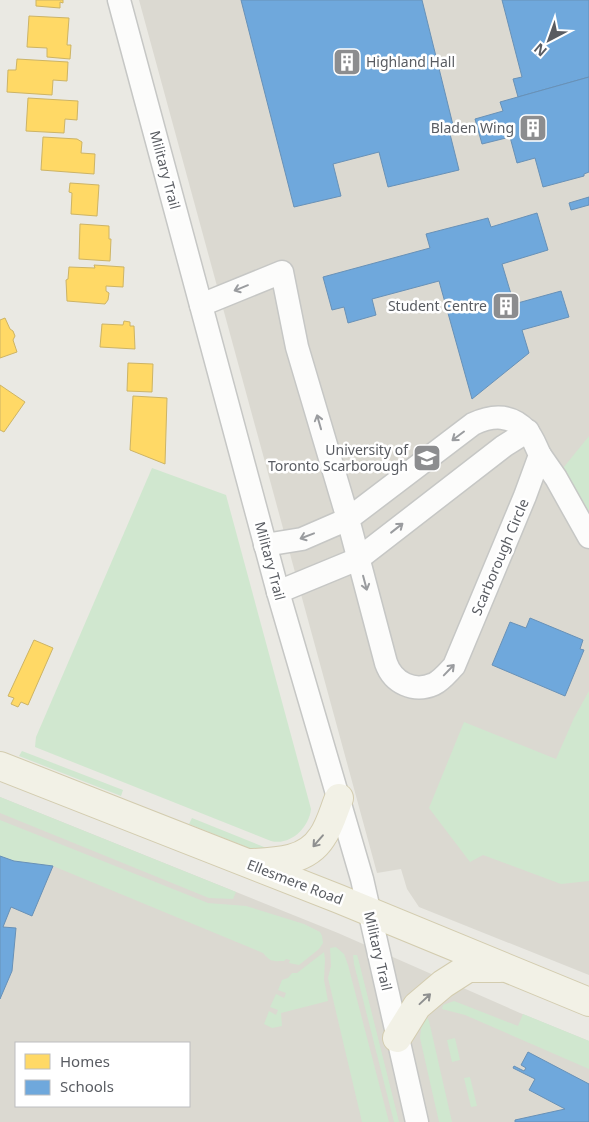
<svg xmlns="http://www.w3.org/2000/svg" width="589" height="1122" font-family="'Noto Sans',sans-serif">
<rect width="100%" height="100%" fill="#eae9e3"/>
<g fill="#dbd9d1" fill-rule="evenodd">
<path d="M139 0H589V975L419 907 407 889 401 869 377 873Z"/>
<path d="M0 797 338 933 520 1013 589 1041V1122H0ZM16 1043H189V1106H16Z"/>
</g>
<g fill="#d0e7cf">
<path d="M589 436V511L559 473Z"/>
<path d="M152 468 226 495 311 809C309 828 290 846 271 841L35 747 36 737Z"/>
<path d="M589 691V881L561 884 483 855 470 862 429 808 464 722 556 759 574 718Z"/>
<path d="M22 751 123 790 121 796 19 756Z"/>
<path d="M0 797 236 892 233 899 209 898 0 813Z"/>
<path d="M192 818 269 849 267 855 189 824Z"/>
<path d="M0 820 208 903 246 906 304 924 320 932 322 936 323 943 319 949 299 965 289 963 290 960 286 959 284 961C272 961 272 963 263 953L53 866 14 861 0 856Z"/>
<path d="M336 947 344 954 348 965 389 1122H362L328 978 331 966 330 948Z"/>
<path d="M324 952 325 959 324 980 328 1001 281 1013 282 1026 272 1028 264 1024 269 1011 276 1015 278 1010 270 1007 276 994 284 998 286 993 278 990 282 980 288 978 292 973H297Z"/>
<path d="M353 955H357L358 958 399 1122H394L354 964Z"/>
<path d="M454 1001 518 1026 523 1014 589 1041V1069L465 1015 442 1009 443 1005Z"/>
<path d="M426 1016 429 1021 452 1122H439L420 1038 421 1029Z"/>
<path d="M455 1038 460 1060 452 1062 447 1040Z"/>
<path d="M470 1077 477 1106 471 1107 464 1078Z"/>
</g>
<g fill="#ffd966" stroke="#cdb465">
<path d="M36 0H63V3L60 2V8L36 6Z"/>
<path d="M29 16 69 18 67 45H71L70 59 47 57V48L27 47Z"/>
<path d="M17 59 68 62 67 81 53 80 52 95 7 92 8 70H16Z"/>
<path d="M28 98 78 101 77 120 65 119 64 133 26 131Z"/>
<path d="M43 137 77 139 82 142 81 153 95 154 94 174 41 170Z"/>
<path d="M70 183 99 185 97 216 71 214 72 193 69 192Z"/>
<path d="M80 224 109 226V239H111L110 261 79 259Z"/>
<path d="M94 265 124 267 123 287 106 286V291L109 293 108 300 105 304 67 301 66 280 68 279 69 267 95 268Z"/>
<path d="M5 318 10 329 13 331 15 336 13 340 17 352 0 358V320Z"/>
<path d="M124 321 130 322V326H134L135 349 100 347 102 324 123 325Z"/>
<path d="M128 363 153 364 152 392 127 391Z"/>
<path d="M0 385 25 402 4 432 0 430Z"/>
<path d="M133 396 167 398 165 464 130 450Z"/>
<path d="M34 640 53 648 28 705 21 702 18 707 11 704 14 698 8 696Z"/>
</g>
<g fill="#6fa8dc" stroke="#6891b7">
<path d="M241 0H422L453 125 448 126 459 170 388 187 379 152 333 164 341 196 294 207Z"/>
<path d="M502 0H589V77L518 97 513 79 522 77Z"/>
<path d="M589 77V172L584 174V176L543 187 535 158 517 163 510 137 482 144 475 119 503 111 500 102Z"/>
<path d="M589 197V205L571 210 569 203Z"/>
<path d="M537 213 548 250 502 264 514 304 561 291 569 317 522 330 529 353 472 399 439 281 372 299 376 315 348 323 344 307 332 310 323 277 430 248 426 234 488 218 491 227Z"/>
<path d="M530 618 583 640 580 649 584 650 565 696 492 665 510 622 526 628Z"/>
<path d="M0 856 14 861 53 866 32 916 11 907 3 927 16 928 12 971 0 999Z"/>
<path d="M528 1052 589 1084V1122H515V1120L565 1109 529 1090 535 1079 513 1068 514 1066 524 1071 526 1068 521 1065Z"/>
</g>
<g fill="none" stroke-linecap="round" stroke-linejoin="round">
<defs>
<g id="minor">
<path d="M119 0 278 592 362 879 417 1122"/>
<path d="M201 305 282 272 297 347 348 519 386 663C393 683 414 693 434 684 442 680 448 672 454 666L525 496 540 455C536 447 533 437 527 431 511 414 492 415 473 424L348 519 302 539 265 545"/>
<path d="M540 455 556 478 589 537"/>
<path d="M278 592 358 559 504 446 528 431"/>
</g>
<g id="major">
<path d="M0 766 339 899 589 1002"/>
<path d="M252 863C278 862 307 861 322 837 330 826 334 810 339 798"/>
<path d="M397 1038 417 1006 443 984 468 968H500"/>
</g>
</defs>
<use href="#minor" stroke="#c6c7c5" stroke-width="25"/>
<use href="#major" stroke="#d3ccaf" stroke-width="30"/>
<use href="#minor" stroke="#fcfcfb" stroke-width="22"/>
<use href="#major" stroke="#f2f1e6" stroke-width="28"/>
</g>
<defs><path id="oneway-shaft" d="M-6 0H5M1.5-3L5.5 0L1.5 3" fill="none" stroke-width="1.6" stroke-linecap="round" stroke-linejoin="round" transform="scale(1.25)"/></defs>
<g stroke="#9a9c9f">
<use href="#oneway-shaft" transform="translate(241 288) rotate(158)"/>
<use href="#oneway-shaft" transform="translate(319 422) rotate(-106)"/>
<use href="#oneway-shaft" transform="translate(458 436) rotate(143)"/>
<use href="#oneway-shaft" transform="translate(397 528) rotate(-38)"/>
<use href="#oneway-shaft" transform="translate(307 536) rotate(159)"/>
<use href="#oneway-shaft" transform="translate(365 583) rotate(75)"/>
<use href="#oneway-shaft" transform="translate(449 670) rotate(-46)"/>
</g>
<g stroke="#8f9090">
<use href="#oneway-shaft" transform="translate(318 841) rotate(131)"/>
<use href="#oneway-shaft" transform="translate(425 999) rotate(-43)"/>
</g>
<defs>
<symbol id="building-square" viewBox="-11 -11 22 22"><rect x="-9" y="-9" width="18" height="18" rx="4" fill="#8c8d8f" stroke="#fff"/><path d="M-4-6H4V6H1V3H-1V6H-4ZM-2.5-4.3h1.7v1.8h-1.7ZM.8-4.3h1.7v1.8H.8ZM-2.5-1h1.7V.8h-1.7ZM.8-1h1.7V.8H.8Z" fill="#fff"/></symbol>
<symbol id="university-square" viewBox="-11 -11 22 22"><rect x="-9" y="-9" width="18" height="18" rx="4" fill="#8c8d8f" stroke="#fff"/><path d="M0-5L7-2L0 1L-7-2ZM-4 1L0 2.5L4 1V4Q0 6-4 4Z" fill="#fff"/></symbol>
</defs>
<g fill-rule="evenodd">
<use href="#building-square" x="331" y="46" width="32" height="32"/>
<use href="#building-square" x="517" y="112" width="32" height="32"/>
<use href="#building-square" x="490" y="290" width="32" height="32"/>
<use href="#university-square" x="411" y="442" width="32" height="32"/>
</g>
<g text-anchor="middle" stroke-width="5" stroke-linejoin="round" paint-order="stroke">
<g font-size="14" fill="#595c62" stroke="#fff" text-anchor="end">
<text x="366" y="67" text-anchor="start">Highland Hall</text>
<text x="514" y="133">Bladen Wing</text>
<text x="487" y="311">Student Centre</text>
<text x="408" y="455">University of<tspan x="408" dy="16">Toronto Scarborough</tspan></text>
</g>
<g font-size="14" fill="#595c62" stroke="#fff">
<text transform="translate(165 170) rotate(75)" y="5">Military Trail</text>
<text transform="translate(500 557) rotate(-67)" y="5">Scarborough Circle</text>
<text transform="translate(270 561) rotate(75)" y="5">Military Trail</text>
<text transform="translate(295 882) rotate(21)" y="5">Ellesmere Road</text>
<text transform="translate(378 951) rotate(77)" y="5">Military Trail</text>
</g>
</g>
<rect x="15" y="1042" width="175" height="65" fill="#ffffff" stroke="#bdbec0"/>
<rect x="25" y="1054" width="25" height="15" fill="#ffd966" stroke="#bdbec0"/>
<text x="60" y="1067" font-size="15" fill="#595c62">Homes</text>
<rect x="25" y="1080" width="25" height="15" fill="#6fa8dc" stroke="#bdbec0"/>
<text x="60" y="1092" font-size="15" fill="#595c62">Schools</text>
<g transform="translate(549 40) rotate(221)" stroke="#ffffff" stroke-width="4" paint-order="stroke">
<path d="M0-4L9 19L0 12L-9 19Z" fill="#595c62"/>
<text y="-8" font-size="14" font-weight="bold" text-anchor="middle" fill="#595c62">N</text>
</g>
</svg>
